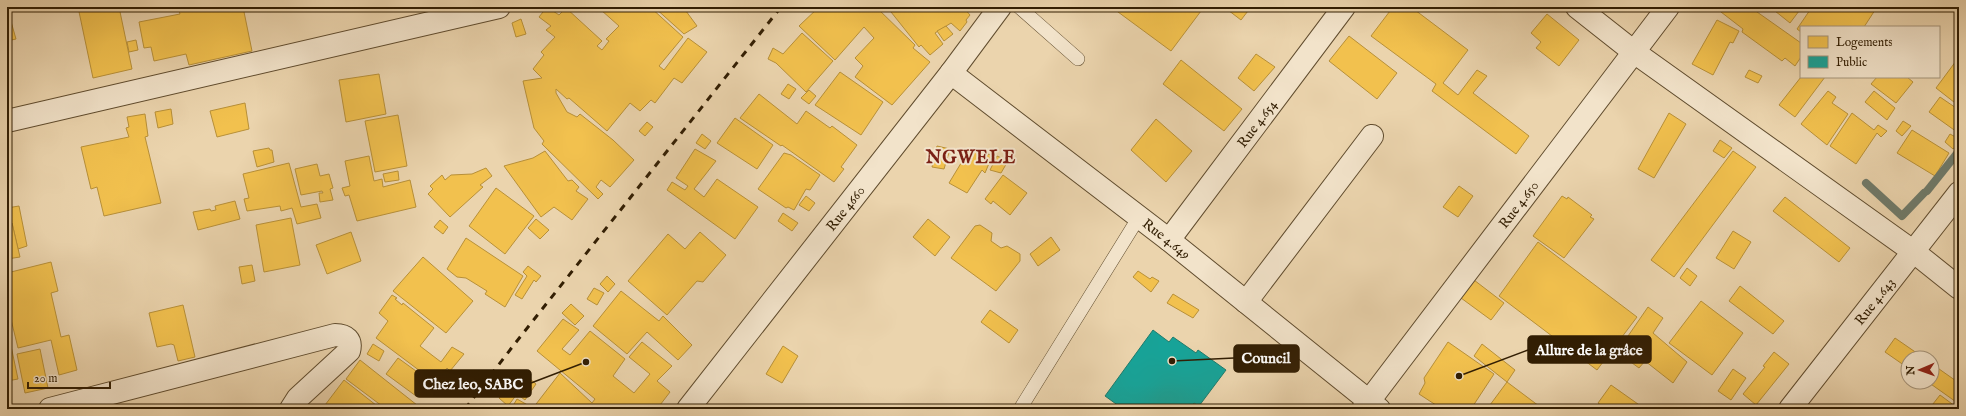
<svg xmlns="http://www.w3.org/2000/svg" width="1966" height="416" font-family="'IM FELL English',serif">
<rect width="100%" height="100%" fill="#ebd4ad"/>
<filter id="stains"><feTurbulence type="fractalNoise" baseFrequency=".005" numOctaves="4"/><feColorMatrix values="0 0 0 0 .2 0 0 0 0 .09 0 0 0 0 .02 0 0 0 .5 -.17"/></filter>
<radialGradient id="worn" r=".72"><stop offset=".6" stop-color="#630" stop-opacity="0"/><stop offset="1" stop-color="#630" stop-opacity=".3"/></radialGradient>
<g fill="#f2c14e" stroke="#b89038">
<path d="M78 7H119L132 69 93 78Z"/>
<path d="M178 7H243L252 51 189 65 186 54 154 61 151 47 144 48 139 22 180 14Z"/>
<path d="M547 7 559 15 566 8 602 41 597 46 602 50 609 41 606 39 619 26 601 10 604 7H650L683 37 659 66 664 70 688 38 707 52 682 83 674 78 655 103 651 100 640 111 630 103 607 131 569 98 567 99 556 89V93L567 112 577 117 580 114 613 140 634 160 610 187 601 180 596 187 603 194 598 199 542 144 544 141 534 128 523 81 542 78 533 69 544 55 541 52 555 37 546 30 551 26 539 17Z"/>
<path d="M654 7H683L697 26 684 34Z"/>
<path d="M819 7H876L915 45 913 48 930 62 892 105 855 77 863 66 855 58 874 38 864 27 835 60 799 26Z"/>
<path d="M887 7H953L954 9 964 8 970 15 966 20 967 22 960 31 951 23 935 33 943 44 930 55 921 45 919 47Z"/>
<path d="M1115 7H1204L1171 51 1114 9Z"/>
<path d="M1224 7H1251L1241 20Z"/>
<path d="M1393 7H1411L1468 50 1443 83 1458 95 1477 70 1487 76 1473 93 1529 136 1516 154 1432 91 1436 84 1371 36Z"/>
<path d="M1725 7H1750L1801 43V57L1795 66 1785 58 1782 61 1742 32 1743 29 1721 12Z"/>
<path d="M1770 7H1798L1797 10 1799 11 1790 23Z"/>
<path d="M1812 7H1877L1864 27H1801V32L1797 29Z"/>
<path d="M1547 14 1579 40 1559 66 1536 48 1541 42 1531 33Z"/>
<path d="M10 18 16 39 7 41V19Z"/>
<path d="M521 19 526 34 516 37 512 23Z"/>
<path d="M1717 20 1739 31 1733 43 1730 42 1713 75 1692 64Z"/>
<path d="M946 26 953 34 944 41 937 31Z"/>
<path d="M802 33 833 61 806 92 776 63 768 59 773 48 783 54Z"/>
<path d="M1349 36 1397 73 1377 99 1329 61Z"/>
<path d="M136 40 138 50 129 52 127 42Z"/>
<path d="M1256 54 1275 67 1254 91 1238 78Z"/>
<path d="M1181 60 1242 109 1224 131 1163 84Z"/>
<path d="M1956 61 1959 63V106L1936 88Z"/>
<path d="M1749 70 1762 76 1758 83 1745 77Z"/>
<path d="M840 72 883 102 861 135 815 105Z"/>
<path d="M379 74 386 114 346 122 339 80Z"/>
<path d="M1801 77H1825L1795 117 1779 105Z"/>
<path d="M1877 77H1907L1913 82 1896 103 1871 84Z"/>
<path d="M788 84 796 89 789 99 781 94Z"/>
<path d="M809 90 816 96 809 104 801 98Z"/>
<path d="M1828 91 1836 97 1832 103 1848 114 1827 145 1801 124Z"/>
<path d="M1874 91 1895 108 1887 120 1865 102Z"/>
<path d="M759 94 797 124 806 111 830 128 832 126 857 145 841 167 844 169 834 182 782 145 781 146 740 118Z"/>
<path d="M1940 97 1959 110V129L1957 132 1929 112Z"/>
<path d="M245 103 249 129 217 137 210 111Z"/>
<path d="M171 109 173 124 158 128 155 112Z"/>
<path d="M1669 113 1686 124 1654 178 1638 169Z"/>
<path d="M1852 113 1874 130 1878 125 1887 131 1881 137 1877 133 1856 164 1830 146Z"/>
<path d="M145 114 148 136 145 137 161 203 104 216 97 187 91 189 81 147 129 137 126 128 129 127 127 117Z"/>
<path d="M398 115 407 166 375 172 365 121Z"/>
<path d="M735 118 773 145 757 169 717 143Z"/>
<path d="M1156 119 1192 151 1166 182 1131 150Z"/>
<path d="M1903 121 1911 126 1902 136 1896 131Z"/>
<path d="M647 122 653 127 645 136 639 131Z"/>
<path d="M1912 130 1949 153 1935 176 1897 153Z"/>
<path d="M702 134 711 141 705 149 696 143Z"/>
<path d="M1950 134 1959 139V142L1953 149 1945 142Z"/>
<path d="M1720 140 1732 148 1724 158 1713 151Z"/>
<path d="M937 146 950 149 944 169 932 167Z"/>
<path d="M269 148 270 150H272L274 162 257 167 253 151Z"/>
<path d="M695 149 716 161 694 189 704 197 717 179 758 207 735 239 667 190 672 182 685 190 688 186 676 178Z"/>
<path d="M969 150 992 155 994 158 990 161 985 173 982 170 967 193 949 183Z"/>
<path d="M545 151 568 181 572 180 579 187 576 191 588 199 572 220 554 207 541 217 504 166 533 158Z"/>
<path d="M1733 151 1756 167 1674 277 1651 260Z"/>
<path d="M784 153 791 155 820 175 810 190 806 189 794 210 788 207 786 208 758 189Z"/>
<path d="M369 156 374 181 382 179 383 187 410 180 416 207 357 221 349 195 345 196 342 188 350 186 345 161Z"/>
<path d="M997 156 1008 161 1001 173 990 170Z"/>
<path d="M289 163 301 207 317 204 321 218 297 224 292 208 281 211 280 206 247 211 244 199 249 198 243 174Z"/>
<path d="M317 164 320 176 329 174 333 188 330 189 333 200 320 202 319 193H323L322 191 301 195 295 169Z"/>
<path d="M486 168 492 176 480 185 483 187 450 217 428 194 433 189 430 186 442 175 445 180 451 175 472 174Z"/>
<path d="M398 171 399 180 385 182 383 174Z"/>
<path d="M1003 175 1027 193 1010 215 993 201 991 204 985 199Z"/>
<path d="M1459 186 1473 196 1458 217 1443 207Z"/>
<path d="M496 188 534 216 505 254 469 226Z"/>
<path d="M806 196 815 203 809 211 799 205Z"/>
<path d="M1562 196 1567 199 1568 197 1592 215 1590 217 1594 219 1564 258 1533 236Z"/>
<path d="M1785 197 1850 248 1839 262 1773 211Z"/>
<path d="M235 201 240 219 198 230 193 212 210 209 211 211 216 210 215 206Z"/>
<path d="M19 206 27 246 18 249 12 223 7 224V208Z"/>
<path d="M783 213 798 223 792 231 778 221Z"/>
<path d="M291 218 300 265 264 272 256 225Z"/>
<path d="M536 219 549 230 540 239 528 228Z"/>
<path d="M928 219 950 237 935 256 913 237Z"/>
<path d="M440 220 448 227 443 234 434 227Z"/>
<path d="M12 223 20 257 7 259V224Z"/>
<path d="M980 225 992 233 991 241 1001 248 1007 246 1020 254V261L996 291 951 258 975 226Z"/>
<path d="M1733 231 1751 242 1734 269 1716 258Z"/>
<path d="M351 232 361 261 327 274 316 245Z"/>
<path d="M700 232 726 255 703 282 697 281 667 315 628 281 668 234 685 249Z"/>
<path d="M1051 237 1060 250 1038 266 1030 254Z"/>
<path d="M466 238 523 276 505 307 485 294 487 291 466 278 457 277 447 269Z"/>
<path d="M1538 242 1637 317 1597 370 1499 296Z"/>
<path d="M423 257 473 301 446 333 393 291Z"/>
<path d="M51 262 58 291 51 293 61 337 69 335 77 370 59 375 51 340 18 348 7 303V273Z"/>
<path d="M252 265 255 281 242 284 239 267Z"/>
<path d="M528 266 541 276 536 282 534 280 522 299 515 295 527 276 523 272Z"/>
<path d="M1687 268 1697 276 1690 286 1680 278Z"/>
<path d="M1138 271 1150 279 1152 277 1159 281 1151 292 1133 277Z"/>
<path d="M607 276 615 284 608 292 600 284Z"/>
<path d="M1474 280 1504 303 1491 320 1461 298Z"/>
<path d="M1740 286 1784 321 1773 334 1729 301Z"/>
<path d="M594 288 604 293 597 305 587 299Z"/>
<path d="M621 291 659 321 663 316 692 345 678 360 647 332 627 354 593 326Z"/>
<path d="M1173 294 1199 310 1193 318 1167 303Z"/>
<path d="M392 295 397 298 395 299 402 305 403 303 434 328 420 346 441 362 452 347 464 354 450 371 447 368 436 383 376 338 388 321 379 313Z"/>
<path d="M1701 301 1743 333 1712 375 1669 343Z"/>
<path d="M571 304 584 316 575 325 562 313Z"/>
<path d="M183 305 195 357 178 361 174 345 171 344 157 347 149 313Z"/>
<path d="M1648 307 1663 318 1653 333 1687 362 1673 383 1645 361 1639 368 1617 352Z"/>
<path d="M990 310 1018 330 1009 343 981 322Z"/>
<path d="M563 319 579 330 562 349 570 355 590 331 625 359 613 376 634 393 650 374 629 357 642 342 672 366 657 381 670 392 657 409H511L517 399 533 408 560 373 592 403 595 399 537 351Z"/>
<path d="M7 327 18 379 7 381Z"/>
<path d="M1895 338 1924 358H1908V368L1885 352Z"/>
<path d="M1448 342 1494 374 1471 409H1442L1419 394 1425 383 1424 378Z"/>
<path d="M373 344 384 351 379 361 367 354Z"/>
<path d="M1482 344 1515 370 1507 382 1474 356Z"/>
<path d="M783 346 798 356 782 383 766 374Z"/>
<path d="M40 349 48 388 25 393 17 354Z"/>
<path d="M1774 352 1789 364 1756 405 1743 394 1765 367 1763 366Z"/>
<path d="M398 358 427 379 416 396 386 374Z"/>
<path d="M360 360 422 409H386L346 379Z"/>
<path d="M1932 364 1959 383V404L1928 382H1932Z"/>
<path d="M1733 369 1746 378 1731 400 1718 391Z"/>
<path d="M524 374 536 384 525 400 517 394 508 406 499 398 516 376 519 378Z"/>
<path d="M344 380 381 409H322Z"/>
<path d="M1507 382 1543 409H1487Z"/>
<path d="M1611 385 1645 409H1606L1598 403Z"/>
<path d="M1940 395 1959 409H1929Z"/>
</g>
<path fill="#17a398" stroke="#1f7b6b" d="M1153 330 1169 342 1173 337 1196 353 1198 350 1226 370 1199 406 1194 403 1190 409H1123L1105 396Z"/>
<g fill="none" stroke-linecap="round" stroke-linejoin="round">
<g stroke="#6f7a6a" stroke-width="8">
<path d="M1866 183 1902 216 1924 193"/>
<path d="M1927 191 1959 151"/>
</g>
<defs>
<g id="service">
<path d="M1019 7 1078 59"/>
<path d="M1020 409 1139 217"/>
</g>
<g id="minor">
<path d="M1577 7 1634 52 1914 252 1959 288"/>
<path id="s1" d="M951 73 1169 240 1379 409"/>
<path d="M7 121 499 7"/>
<path id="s2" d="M1169 240 1344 7"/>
<path d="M1246 302 1372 136"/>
<path d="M50 409 335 335C346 335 352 340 349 351L298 398 291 409"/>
<path id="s3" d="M688 409 951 73 1000 7"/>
<path id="s4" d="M1363 409 1668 7"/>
<path id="s5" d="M1790 409 1959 193"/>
</g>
</defs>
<use href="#service" stroke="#604c2e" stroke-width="14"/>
<use href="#minor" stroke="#604c2e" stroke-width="24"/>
<use href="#service" stroke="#f2e3ca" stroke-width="13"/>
<use href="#minor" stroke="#f2e3ca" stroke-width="22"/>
<path stroke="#321e03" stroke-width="3" stroke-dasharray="7 7" stroke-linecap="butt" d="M465 409 513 346 781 7"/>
</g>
<g text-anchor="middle" stroke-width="4" stroke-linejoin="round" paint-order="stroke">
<g font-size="14" fill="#321e03" stroke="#f2e3ca">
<text dy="5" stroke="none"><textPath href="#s2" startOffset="146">Rue 4.654</textPath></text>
<text dy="5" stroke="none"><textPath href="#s4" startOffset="257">Rue 4.650</textPath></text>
<text dy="5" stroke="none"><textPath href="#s3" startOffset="255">Rue 4660</textPath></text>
<text dy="5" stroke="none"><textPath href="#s1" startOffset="272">Rue 4.649</textPath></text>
<text dy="5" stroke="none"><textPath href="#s5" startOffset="137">Rue 4.643</textPath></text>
</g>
<g font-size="18" font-weight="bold" letter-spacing="1" fill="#7a1f14" stroke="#f2e3ca">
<text x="971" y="163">NGWELE</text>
</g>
</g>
<path fill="none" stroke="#321e03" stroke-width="1.5" d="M1459 376L1528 350M1172 361L1234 358M586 362L531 383"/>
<g fill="#321e03" stroke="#f2e3ca" stroke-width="1.5">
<circle cx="1459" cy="376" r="4"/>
<circle cx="1172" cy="361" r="4"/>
<circle cx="586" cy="362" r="4"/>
</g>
<g fill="#321e03" stroke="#321e03" stroke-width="1.5">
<rect x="1528" y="336" width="123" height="27" rx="4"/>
<rect x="1234" y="345" width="65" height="27" rx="4"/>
<rect x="415" y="370" width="116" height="27" rx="4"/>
</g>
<g font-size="15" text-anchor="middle" font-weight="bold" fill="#fff">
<text x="1589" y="355">Allure de la grâce</text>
<text x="1266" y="363">Council</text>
<text x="473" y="389">Chez leo, SABC</text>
</g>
<rect width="1966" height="416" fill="none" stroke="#ebd4ad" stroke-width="24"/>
<rect x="8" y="8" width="1950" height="400" fill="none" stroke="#321e03" stroke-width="2"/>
<rect x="12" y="12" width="1942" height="392" fill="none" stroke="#321e03"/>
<rect x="1800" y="26" width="140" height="52" fill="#f2e3ca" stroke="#a5947a"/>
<rect x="1808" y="36" width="20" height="12" fill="#f2c14e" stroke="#a5947a"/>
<text x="1836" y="46" font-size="12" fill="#321e03">Logements</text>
<rect x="1808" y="56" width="20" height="12" fill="#17a398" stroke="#a5947a"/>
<text x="1836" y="66" font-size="12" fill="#321e03">Public</text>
<g transform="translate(1920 370) rotate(268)"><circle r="19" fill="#f2e3ca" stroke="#a5947a"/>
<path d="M0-3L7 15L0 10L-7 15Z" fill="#8f2418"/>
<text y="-6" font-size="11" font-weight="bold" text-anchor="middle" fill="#321e03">N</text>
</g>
<path d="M28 382v6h82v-6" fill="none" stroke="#321e03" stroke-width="2"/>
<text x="34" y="382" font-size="12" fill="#321e03" stroke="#f2e3ca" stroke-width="3" paint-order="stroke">20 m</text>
<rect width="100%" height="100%" filter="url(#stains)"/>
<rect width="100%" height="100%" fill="url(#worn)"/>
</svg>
